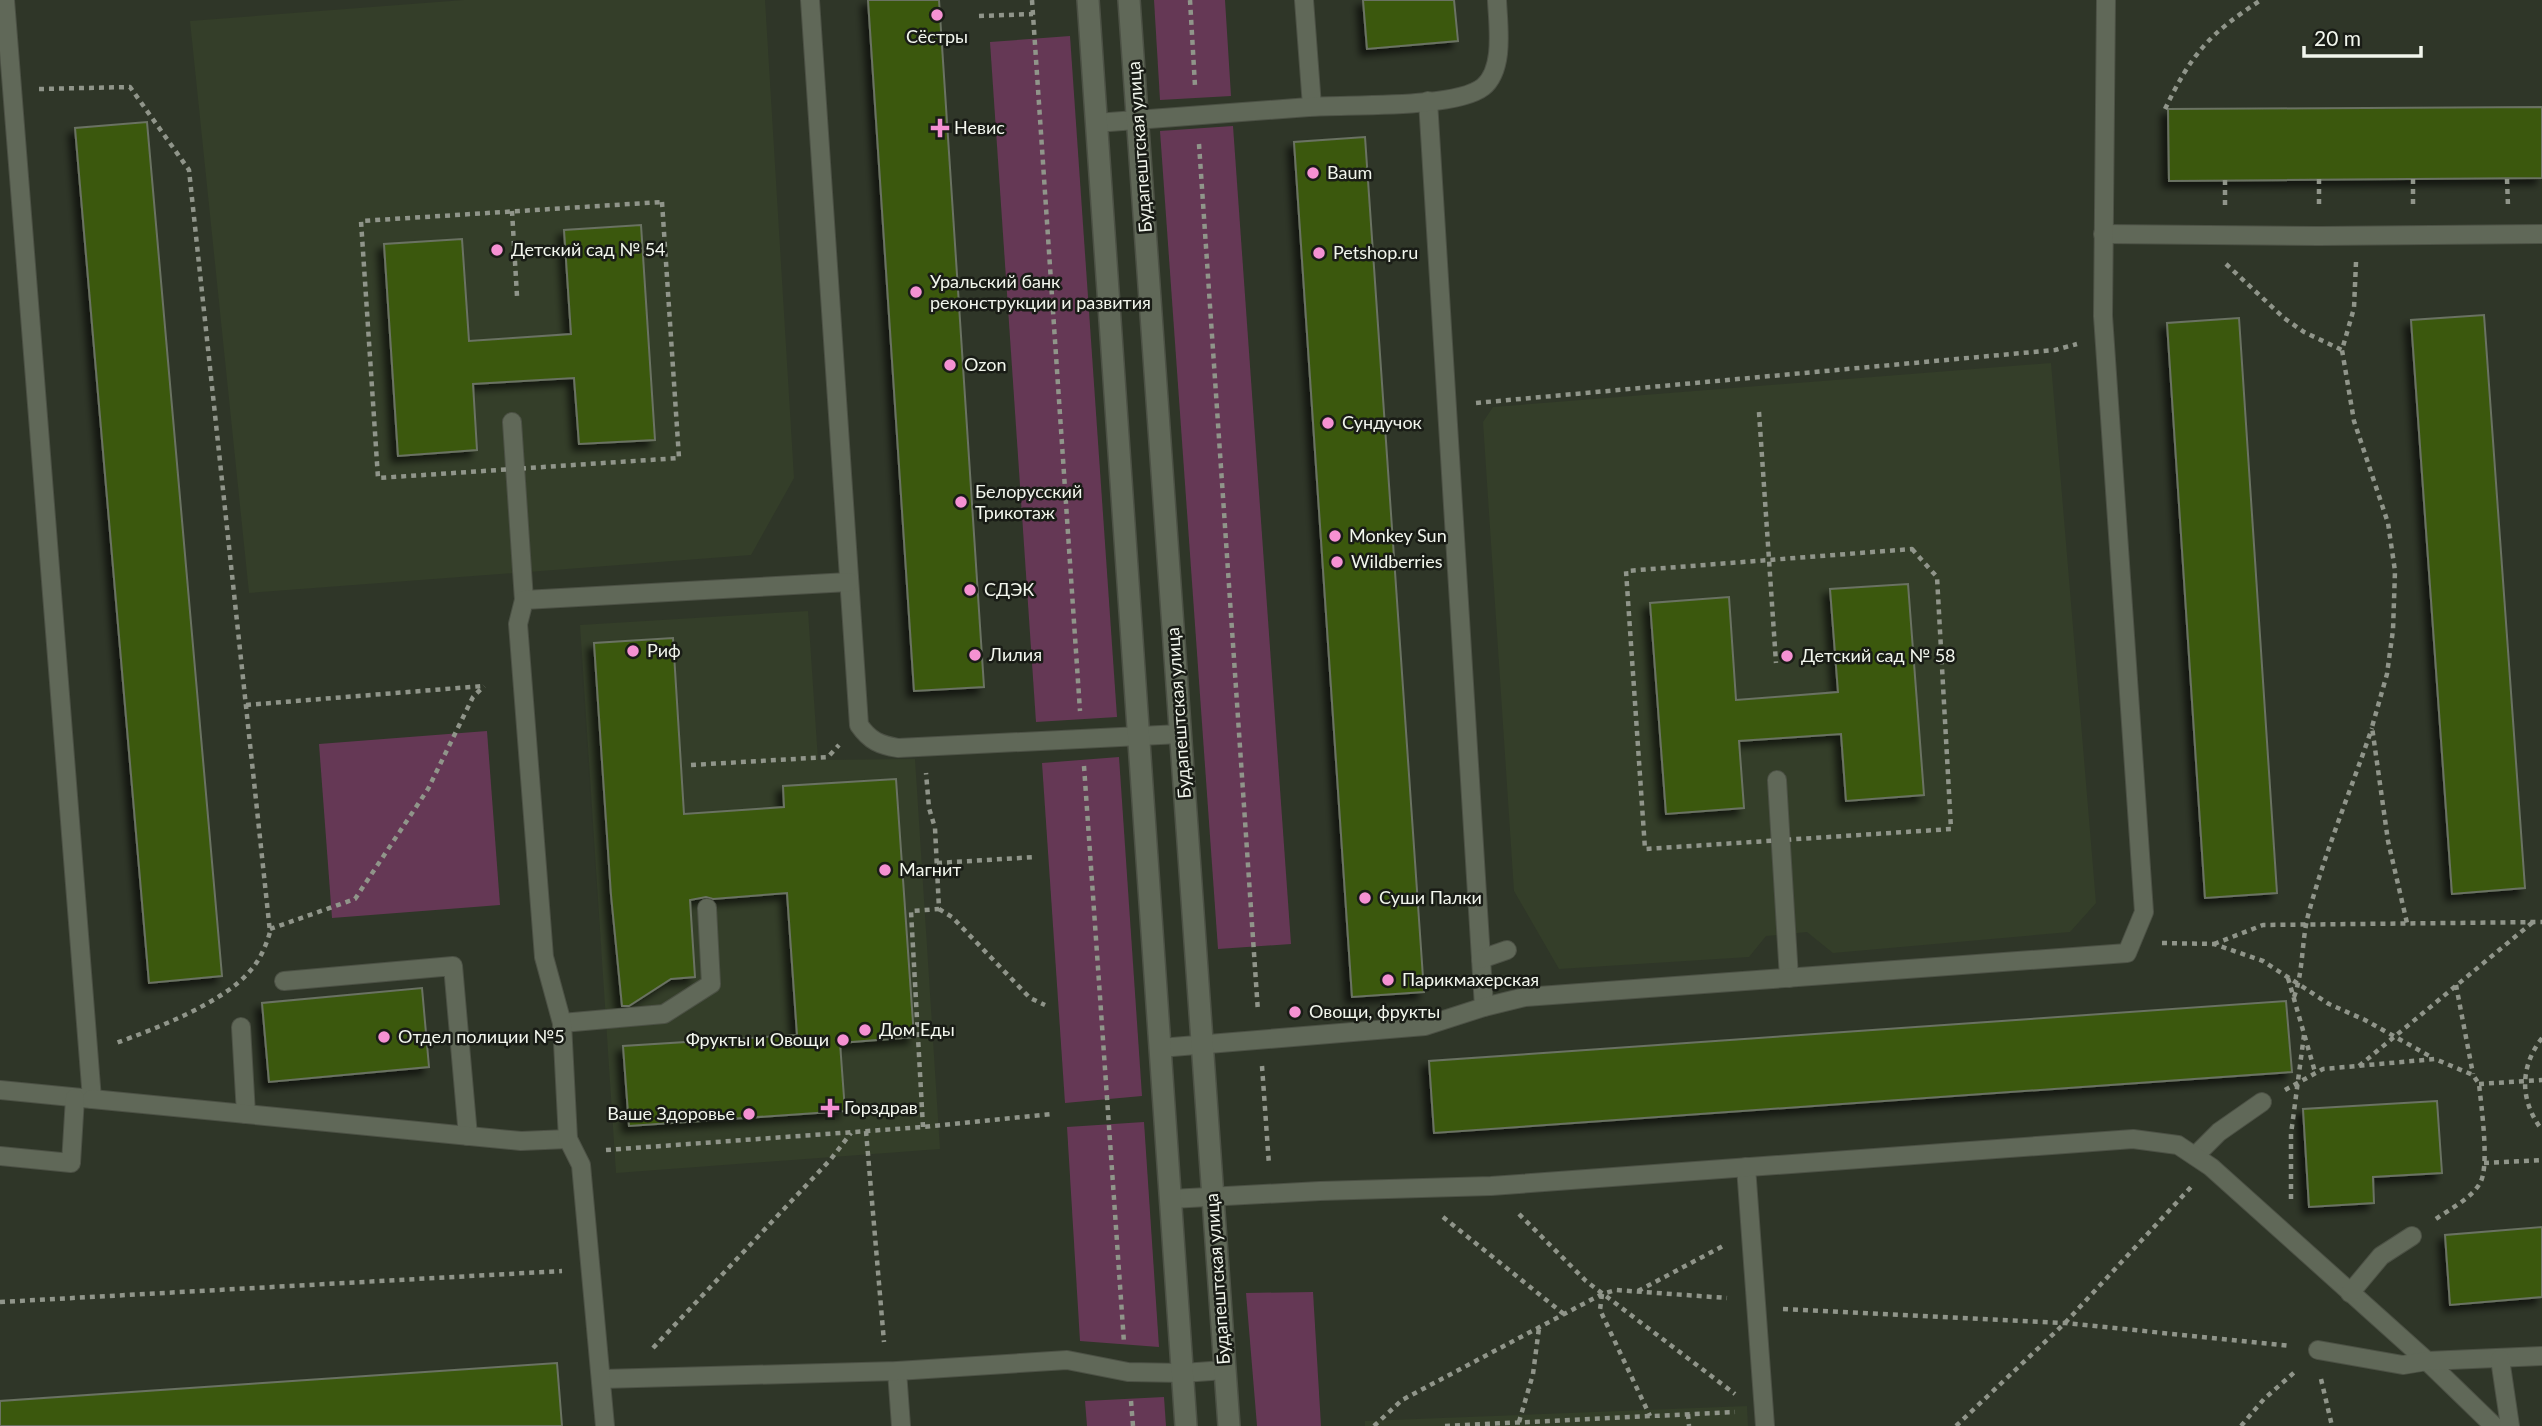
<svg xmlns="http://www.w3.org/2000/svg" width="2542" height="1426" font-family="Lato,sans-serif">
<defs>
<filter id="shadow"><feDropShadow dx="-6" dy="6" stdDeviation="3.5" flood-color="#0009"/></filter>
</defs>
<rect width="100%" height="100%" fill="#2f3628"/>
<g fill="#343e29">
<path d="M464 0H765L794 478 751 555 249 593 190 21Z"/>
<path d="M2051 363 2096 903 2070 932 1833 953 1807 932 1787 934 1766 936 1749 957 1559 969 1514 891 1483 422 1493 407Z"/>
<path d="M808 611 818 760 915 759 940 1149 616 1173 580 625Z"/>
<path d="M1747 1406 1748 1426H1365V1421Z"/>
</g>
<g fill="#653855">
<path d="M1154 0H1225L1231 96 1160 100Z"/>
<path d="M1070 36 1117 717 1036 722 990 42Z"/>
<path d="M1233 126 1291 944 1218 949 1160 131Z"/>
<path d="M487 731 500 905 332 918 319 744Z"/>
<path d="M1119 757 1142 1096 1065 1103 1042 763Z"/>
<path d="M1144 1122 1159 1347 1080 1341 1067 1127Z"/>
<path d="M1313 1292 1321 1426H1257L1246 1293Z"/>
<path d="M1164 1397 1166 1426H1087L1085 1401Z"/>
</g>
<g fill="#3b580e" stroke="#6a7262" stroke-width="2" filter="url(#shadow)">
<path d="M868 0H939L984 687 914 691Z"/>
<path d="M1363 0H1454L1458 41 1367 49Z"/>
<path d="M2542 107V178L2169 181 2168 109Z"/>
<path d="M147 122 222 976 149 983 75 128Z"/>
<path d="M1365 137 1424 992 1352 997 1294 142Z"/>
<path d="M641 225 655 440 579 444 574 378 473 384 477 450 398 456 384 244 462 239 469 341 571 334 564 230Z"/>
<path d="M2484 315 2525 888 2452 894 2411 320Z"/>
<path d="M2239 318 2277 893 2205 898 2167 323Z"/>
<path d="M1908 584 1924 795 1846 801 1841 734 1739 741 1744 808 1666 814 1650 603 1729 597 1736 700 1838 692 1830 589Z"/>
<path d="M673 638 684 814 784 807 783 786 896 779 914 1037 840 1043 845 1111 629 1126 623 1046 797 1035 787 893 713 899 706 897 690 900 695 977 671 979 629 1006H622L611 895 594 643Z"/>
<path d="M422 988 429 1067 269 1082 262 1003Z"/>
<path d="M2286 1001 2292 1072 1434 1133 1429 1061Z"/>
<path d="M2437 1101 2442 1173 2373 1177 2374 1203 2309 1207 2303 1109Z"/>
<path d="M2542 1227V1297L2450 1305 2445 1235Z"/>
<path d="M557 1363 562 1426H0V1401Z"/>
</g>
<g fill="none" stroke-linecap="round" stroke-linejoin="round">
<defs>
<g id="service">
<path d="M810 0 859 725C870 741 880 745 898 748L1180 734"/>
<path d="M1304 0 1312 106"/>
<path d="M1428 101 1484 1007"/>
<path d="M1096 123C1167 117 1238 112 1309 107 1348 104 1455 109 1483 87 1505 69 1498 25 1497 0"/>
<path d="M2103 234 2319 236 2542 234"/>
<path d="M512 422 524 600"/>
<path d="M1777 780 1789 978"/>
<path d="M1481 959 1507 950"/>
<path d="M284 981 453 966 468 1136"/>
<path d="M562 1023 664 1014 711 984 707 908"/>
<path d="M241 1027 246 1114"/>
<path d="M1160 1048 1425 1026 1484 1007 1525 997 2127 953 2144 912 2103 316 2106 0"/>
<path d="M0 1090 92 1099 5 0"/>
<path d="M92 1099 521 1141 568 1139"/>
<path d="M0 1156 71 1163 75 1098"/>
<path d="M2195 1156 2219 1132 2262 1102"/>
<path d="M1746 1167 1765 1426"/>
<path d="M1171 1199 1320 1191 1491 1186 2133 1139 2178 1145 2211 1167 2427 1361 2494 1426"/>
<path d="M2350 1293 2381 1256 2412 1236"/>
<path d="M2318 1350 2403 1365 2427 1361 2542 1356"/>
<path d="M2500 1359 2510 1426"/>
<path d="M897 1371 901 1426"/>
<path d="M602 1379 897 1371 1067 1360 1128 1372 1183 1373 1225 1370"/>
<path d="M605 1426 581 1165 568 1139 562 1023 544 957 518 624 524 600 849 582"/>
</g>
<g id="tertiary">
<path d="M1088 0 1186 1426"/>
<path d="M1129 0 1229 1426"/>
</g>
</defs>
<use href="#service" stroke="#4c5145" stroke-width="20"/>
<use href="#tertiary" stroke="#4c5145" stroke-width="24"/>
<g stroke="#90958a" stroke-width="4.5" stroke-dasharray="5 5" stroke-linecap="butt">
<path d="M1032 0 1080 711"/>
<path d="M1190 0 1195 86"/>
<path d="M979 16 1033 14"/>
<path d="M39 89 130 87 189 170 270 932C266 946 260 960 250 971 223 1003 155 1029 116 1043"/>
<path d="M2165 109C2192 53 2209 34 2261 0"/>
<path d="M1199 144 1258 1012"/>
<path d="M2319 179V207"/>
<path d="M2413 179V207"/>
<path d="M2507 179 2508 206"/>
<path d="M2225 180V207"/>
<path d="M662 202 679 458 378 478 361 221Z"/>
<path d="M512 211 517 296"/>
<path d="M2356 262 2354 308 2342 350 2354 421 2388 523 2395 571 2393 630 2387 674 2372 727 2388 841 2407 923"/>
<path d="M2226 264 2284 318 2304 332 2342 350"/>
<path d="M1476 403 2055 350 2077 344"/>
<path d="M1759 412 1776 663"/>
<path d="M1912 549 1937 577 1951 829 1645 849 1626 571Z"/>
<path d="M246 705 483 686"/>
<path d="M691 765 828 757 839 745"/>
<path d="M1084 766 1124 1343"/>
<path d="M937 863 1036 857"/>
<path d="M939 909 952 917 1030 998 1045 1005"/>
<path d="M270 929 355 899 428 789 473 697 484 686"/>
<path d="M2162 943 2214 944 2263 961 2329 1004 2365 1020 2433 1058"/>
<path d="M2214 944 2263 925 2542 922"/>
<path d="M2288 978 2315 1072"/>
<path d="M2456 985 2473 1074"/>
<path d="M2294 997C2304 970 2301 940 2309 912 2326 849 2351 790 2372 728"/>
<path d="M2542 1038C2519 1068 2520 1101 2542 1130"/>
<path d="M1262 1066 1269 1165"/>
<path d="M2359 1066 2533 922"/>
<path d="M2479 1084 2542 1080"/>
<path d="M2285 1090 2323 1069 2435 1059 2473 1075 2479 1084C2481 1104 2490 1167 2480 1183 2471 1199 2448 1210 2433 1221"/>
<path d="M923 1127 911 911 939 909 935 828 929 808 926 773"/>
<path d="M866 1131 884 1342"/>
<path d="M606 1150 923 1127 1051 1114"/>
<path d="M2484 1163 2542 1160"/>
<path d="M2291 1199V1134L2304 1035"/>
<path d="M1519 1214 1586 1281 1735 1394"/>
<path d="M1443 1217 1565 1315"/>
<path d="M1638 1291 1723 1246"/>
<path d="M1602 1294 1600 1310 1650 1416"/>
<path d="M0 1302 562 1271"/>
<path d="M1783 1309 2065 1323 2291 1346"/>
<path d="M653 1348 831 1159 851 1133"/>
<path d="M2321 1379 2332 1426"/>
<path d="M1131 1401 1133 1426"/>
<path d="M1688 1414 1689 1426"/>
<path d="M1519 1422 1533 1374 1539 1328"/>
<path d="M1374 1426 1402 1400 1602 1294 1616 1290 1727 1298"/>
<path d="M1445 1426 1735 1412"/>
<path d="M1956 1426 2065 1323 2191 1187"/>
<path d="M2241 1426 2264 1399 2297 1370"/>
</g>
<use href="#service" stroke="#606858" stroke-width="18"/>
<use href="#tertiary" stroke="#606858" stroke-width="21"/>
</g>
<g fill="#f591d2" stroke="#191c16" stroke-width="2.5">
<circle cx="937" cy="15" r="7"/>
<path d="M936.5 117.5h7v7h7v7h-7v7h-7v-7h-7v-7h7z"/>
<circle cx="1313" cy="173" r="7"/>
<circle cx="497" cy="250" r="7"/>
<circle cx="1319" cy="253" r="7"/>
<circle cx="916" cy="292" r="7"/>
<circle cx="950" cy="365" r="7"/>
<circle cx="1328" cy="423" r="7"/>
<circle cx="961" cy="502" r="7"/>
<circle cx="1335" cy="536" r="7"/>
<circle cx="1337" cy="562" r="7"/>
<circle cx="970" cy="590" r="7"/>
<circle cx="633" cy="651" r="7"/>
<circle cx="975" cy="655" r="7"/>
<circle cx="1787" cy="656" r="7"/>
<circle cx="885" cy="870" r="7"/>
<circle cx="1365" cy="898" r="7"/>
<circle cx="1388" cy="980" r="7"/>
<circle cx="1295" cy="1012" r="7"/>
<circle cx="865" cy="1030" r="7"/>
<circle cx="384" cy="1037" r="7"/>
<circle cx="843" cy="1040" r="7"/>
<path d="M826.5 1097.5h7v7h7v7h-7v7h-7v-7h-7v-7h7z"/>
<circle cx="749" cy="1114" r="7"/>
</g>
<g text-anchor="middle" stroke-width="5" stroke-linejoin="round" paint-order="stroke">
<g font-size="18" fill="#f2f6ed" stroke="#191c16" text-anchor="start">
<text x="937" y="43" text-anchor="middle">Сёстры</text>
<text x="954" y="134">Невис</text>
<text x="1327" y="179">Baum</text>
<text x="511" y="256">Детский сад № 54</text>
<text x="1333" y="259">Petshop.ru</text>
<text x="930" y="288">Уральский банк<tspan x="930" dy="21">реконструкции и развития</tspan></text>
<text x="964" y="371">Ozon</text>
<text x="1342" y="429">Сундучок</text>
<text x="975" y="498">Белорусский<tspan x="975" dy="21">Трикотаж</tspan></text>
<text x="1349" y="542">Monkey Sun</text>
<text x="1351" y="568">Wildberries</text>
<text x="984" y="596">СДЭК</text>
<text x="647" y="657">Риф</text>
<text x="989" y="661">Лилия</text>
<text x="1801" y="662">Детский сад № 58</text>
<text x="899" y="876">Магнит</text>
<text x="1379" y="904">Суши Палки</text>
<text x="1402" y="986">Парикмахерская</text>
<text x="1309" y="1018">Овощи, фрукты</text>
<text x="879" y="1036">Дом Еды</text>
<text x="398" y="1043">Отдел полиции №5</text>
<text x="829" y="1046" text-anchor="end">Фрукты и Овощи</text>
<text x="844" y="1114">Горздрав</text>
<text x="735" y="1120" text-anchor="end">Ваше Здоровье</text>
</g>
<g font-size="18" fill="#f2f6ed" stroke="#191c16">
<text transform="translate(1140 147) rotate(-94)" y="6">Будапештская улица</text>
<text transform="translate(1179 713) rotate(-94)" y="6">Будапештская улица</text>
<text transform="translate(1218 1279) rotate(-94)" y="6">Будапештская улица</text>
</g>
</g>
<path d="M2304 46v10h117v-10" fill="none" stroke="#f2f6ed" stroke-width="3.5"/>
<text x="2314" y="46" font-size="21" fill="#f2f6ed" stroke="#191c16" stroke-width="5" paint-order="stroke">20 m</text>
</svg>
